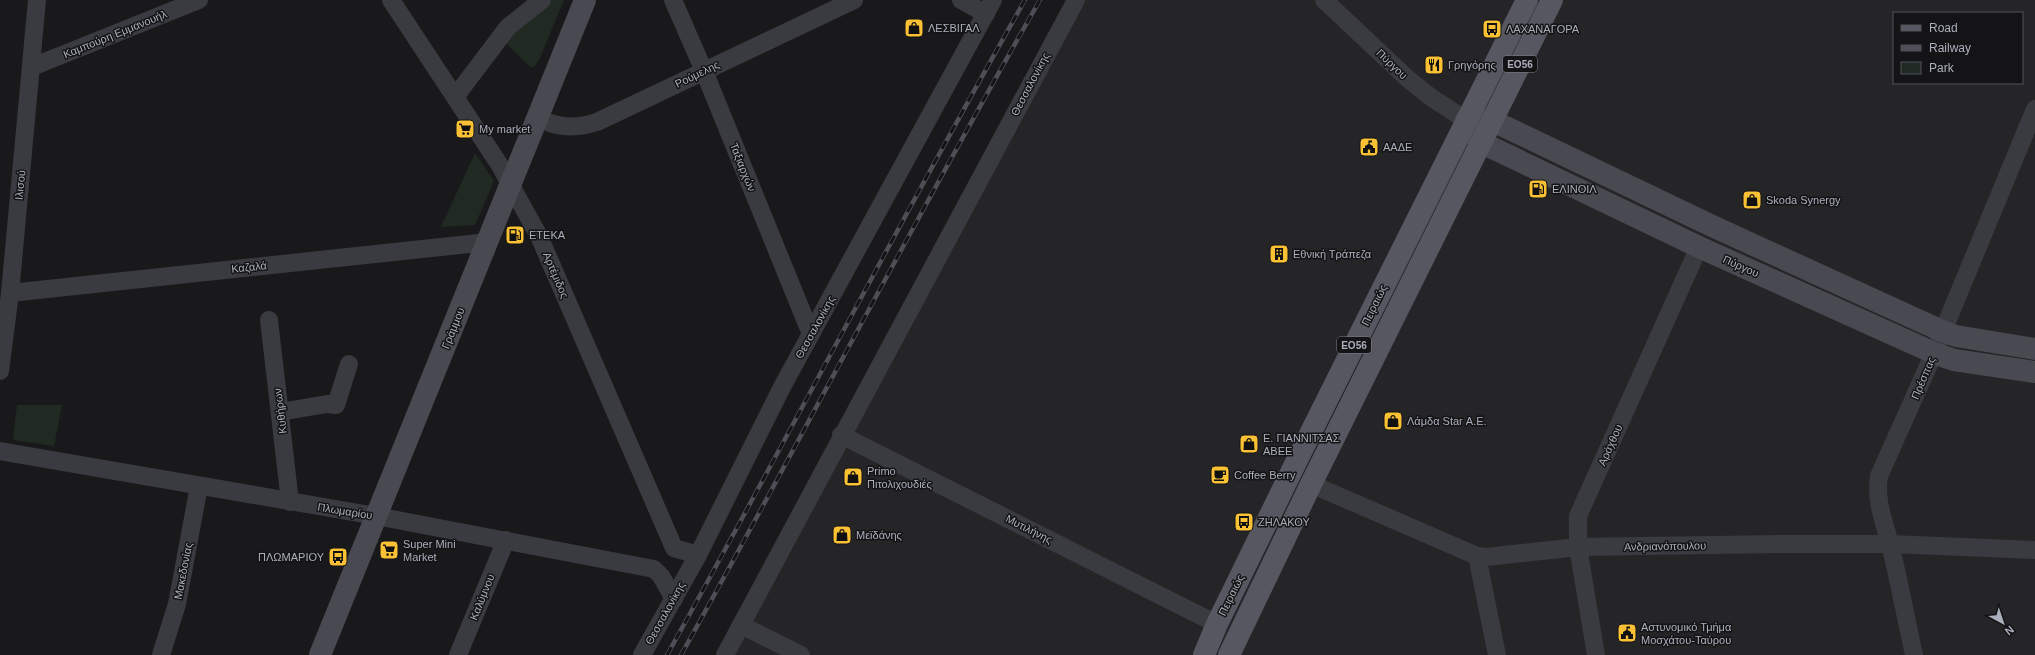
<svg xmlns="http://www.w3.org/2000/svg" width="2035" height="655" font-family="Arial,sans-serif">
<rect width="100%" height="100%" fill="#19191b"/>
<path fill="#252528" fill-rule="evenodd" d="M1082 0H2035V655H723ZM1894 13H2022V83H1894Z"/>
<g fill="#212a22">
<path d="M552 0H564L539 60 534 67H530L505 42 514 26Z"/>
<path d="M475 153 494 181 475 225 441 227Z"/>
<path d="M17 405H62L54 446 13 440Z"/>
</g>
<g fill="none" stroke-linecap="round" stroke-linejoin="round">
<g stroke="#3a3b41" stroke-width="18">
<path d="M391 0 499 164 539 236 674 548 698 555"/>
<path d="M673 0 704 71 811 334"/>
<path d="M961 0 986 14"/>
<path d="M1324 0 1408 79 1432 98 1466 120"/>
<path d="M32 67 199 0"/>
<path d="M455 97 508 27 542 0"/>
<path d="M537 118C559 128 575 129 597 122L854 0"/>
<path d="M10 293 488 242"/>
<path d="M269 320 290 502"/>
<path d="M0 371 10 293 37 0"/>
<path d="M280 412 327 404 336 405 349 364"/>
<path d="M841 435 1217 624"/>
<path d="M0 451 376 516 654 569 661 576 674 599"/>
<path d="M1311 484 1477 556 1486 557 1578 547 1783 544H1889L2035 550"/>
<path d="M1477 556 1497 655"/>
<path d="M741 625 801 655"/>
<path d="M161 655 177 604 199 486"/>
<path d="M458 655 506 540"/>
<path d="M642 655 698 555 782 387 993 0"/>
<path d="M725 655 1076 0"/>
<path d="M1596 655 1578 547V516L1699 247"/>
<path d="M1914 655C1906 618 1899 581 1890 544 1884 521 1875 501 1879 476L1934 353 2035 109"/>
</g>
<g stroke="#484951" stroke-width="22">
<path d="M1466 120 1480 142 1699 247 1934 353 1954 360 2035 372"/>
<path d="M1473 120H1491L1710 225 1942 331 1956 336 2035 349"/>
<path d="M320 655 585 0"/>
</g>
<g stroke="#565760" stroke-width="22">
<path d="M1204 655 1217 624 1300 454 1527 0"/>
<path d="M1229 655 1311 484 1552 0"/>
</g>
<defs>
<g id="rail">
<path d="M667 655C788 438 902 216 1025 0"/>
<path d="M681 655C802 438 916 216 1040 0"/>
</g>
</defs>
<use href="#rail" stroke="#4d4e56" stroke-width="4.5"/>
<use href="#rail" stroke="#141416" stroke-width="3" stroke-dasharray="9" stroke-linecap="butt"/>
</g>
<defs>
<symbol id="shop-square" viewBox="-11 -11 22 22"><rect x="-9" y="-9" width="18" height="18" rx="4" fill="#f9c133" stroke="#141416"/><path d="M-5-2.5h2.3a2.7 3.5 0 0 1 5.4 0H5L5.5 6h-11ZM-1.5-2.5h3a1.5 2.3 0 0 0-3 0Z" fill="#111"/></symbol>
<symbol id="bus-square" viewBox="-11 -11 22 22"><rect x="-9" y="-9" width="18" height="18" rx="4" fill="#f9c133" stroke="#141416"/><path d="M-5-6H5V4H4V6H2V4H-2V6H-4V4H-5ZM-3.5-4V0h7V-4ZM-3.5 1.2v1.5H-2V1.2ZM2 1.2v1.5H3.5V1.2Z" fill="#111"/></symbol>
<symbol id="restaurant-square" viewBox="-11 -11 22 22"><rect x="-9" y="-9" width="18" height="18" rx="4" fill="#f9c133" stroke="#141416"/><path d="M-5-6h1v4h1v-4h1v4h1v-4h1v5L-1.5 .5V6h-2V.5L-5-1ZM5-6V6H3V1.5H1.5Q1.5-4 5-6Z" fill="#111"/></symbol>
<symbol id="supermarket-square" viewBox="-11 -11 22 22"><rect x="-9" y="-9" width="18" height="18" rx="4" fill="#f9c133" stroke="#141416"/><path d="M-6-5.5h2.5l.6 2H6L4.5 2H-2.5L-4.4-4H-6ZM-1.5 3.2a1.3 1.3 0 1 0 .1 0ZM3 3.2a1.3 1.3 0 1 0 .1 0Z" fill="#111"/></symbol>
<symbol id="civic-square" viewBox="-11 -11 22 22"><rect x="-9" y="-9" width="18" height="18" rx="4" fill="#f9c133" stroke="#141416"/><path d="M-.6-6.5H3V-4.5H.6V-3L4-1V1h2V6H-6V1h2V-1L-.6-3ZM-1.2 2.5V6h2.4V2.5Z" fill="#111"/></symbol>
<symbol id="fuel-square" viewBox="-11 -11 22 22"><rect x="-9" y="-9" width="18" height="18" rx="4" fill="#f9c133" stroke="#141416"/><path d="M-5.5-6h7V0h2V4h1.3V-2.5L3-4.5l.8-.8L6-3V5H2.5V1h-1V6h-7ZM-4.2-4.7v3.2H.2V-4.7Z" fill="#111"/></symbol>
<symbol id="building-square" viewBox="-11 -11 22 22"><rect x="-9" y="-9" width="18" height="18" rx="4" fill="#f9c133" stroke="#141416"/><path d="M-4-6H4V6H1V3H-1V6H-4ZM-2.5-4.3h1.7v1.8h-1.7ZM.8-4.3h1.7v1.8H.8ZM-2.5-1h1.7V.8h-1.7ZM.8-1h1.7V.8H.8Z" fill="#111"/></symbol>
<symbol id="cafe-square" viewBox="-11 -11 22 22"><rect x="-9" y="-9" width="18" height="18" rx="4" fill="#f9c133" stroke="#141416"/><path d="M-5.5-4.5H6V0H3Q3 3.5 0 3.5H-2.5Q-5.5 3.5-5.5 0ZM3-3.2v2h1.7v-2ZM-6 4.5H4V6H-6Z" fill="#111"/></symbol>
</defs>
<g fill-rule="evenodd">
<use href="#shop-square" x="903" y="17" width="22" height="22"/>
<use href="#bus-square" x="1481" y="18" width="22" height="22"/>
<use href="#restaurant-square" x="1423" y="54" width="22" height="22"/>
<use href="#supermarket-square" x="454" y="118" width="22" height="22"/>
<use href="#civic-square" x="1358" y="136" width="22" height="22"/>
<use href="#fuel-square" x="1527" y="178" width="22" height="22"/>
<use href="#shop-square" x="1741" y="189" width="22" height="22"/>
<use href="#fuel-square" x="504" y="224" width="22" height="22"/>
<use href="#building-square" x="1268" y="243" width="22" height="22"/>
<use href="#shop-square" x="1382" y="410" width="22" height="22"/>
<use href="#shop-square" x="1238" y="433" width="22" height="22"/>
<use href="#cafe-square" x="1209" y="464" width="22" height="22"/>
<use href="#shop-square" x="842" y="466" width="22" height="22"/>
<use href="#bus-square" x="1233" y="511" width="22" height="22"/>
<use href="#shop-square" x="831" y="524" width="22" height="22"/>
<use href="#supermarket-square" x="378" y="539" width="22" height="22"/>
<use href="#bus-square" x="327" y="546" width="22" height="22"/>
<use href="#civic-square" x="1616" y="622" width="22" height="22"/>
</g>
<g text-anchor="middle" stroke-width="3" stroke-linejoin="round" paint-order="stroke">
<g fill="#141416" stroke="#7e808a" stroke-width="1">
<rect x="1503" y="56" width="34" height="16" rx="3"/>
<rect x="1337" y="337" width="34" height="16" rx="3"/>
</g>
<g font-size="10" font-weight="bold" fill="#abafbb">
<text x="1520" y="68">ΕΟ56</text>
<text x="1354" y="349">ΕΟ56</text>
</g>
<g font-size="11" fill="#abafbb" stroke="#141416" text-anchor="start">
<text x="928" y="32">ΛΕΣΒΙΓΑΛ</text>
<text x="1506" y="33">ΛΑΧΑΝΑΓΟΡΑ</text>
<text x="1448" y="69">Γρηγόρης</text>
<text x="479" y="133">My market</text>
<text x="1383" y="151">ΑΑΔΕ</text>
<text x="1552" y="193">ΕΛΙΝΟΙΛ</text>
<text x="1766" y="204">Skoda Synergy</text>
<text x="529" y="239">ΕΤΕΚΑ</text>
<text x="1293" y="258">Εθνική Τράπεζα</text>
<text x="1407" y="425">Λάμδα Star Α.Ε.</text>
<text x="1263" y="442">Ε. ΓΙΑΝΝΙΤΣΑΣ<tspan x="1263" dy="13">ΑΒΕΕ</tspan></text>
<text x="867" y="475">Primo<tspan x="867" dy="13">Πιτολιχουδιές</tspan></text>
<text x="1234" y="479">Coffee Berry</text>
<text x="1258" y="526">ΖΗΛΑΚΟΥ</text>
<text x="856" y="539">Μεϊδάνης</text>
<text x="403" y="548">Super Mini<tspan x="403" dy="13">Market</tspan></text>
<text x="324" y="561" text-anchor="end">ΠΛΩΜΑΡΙΟΥ</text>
<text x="1641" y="631">Αστυνομικό Τμήμα<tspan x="1641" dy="13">Μοσχάτου-Ταύρου</tspan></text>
</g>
<g font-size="11" fill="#abafbb" stroke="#141416">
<text transform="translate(115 34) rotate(-22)" y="4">Καμπούρη Εμμανουήλ</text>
<text transform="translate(1392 64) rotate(44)" y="4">Πύργου</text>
<text transform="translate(697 74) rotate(-26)" y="4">Ρούμελης</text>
<text transform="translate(1030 84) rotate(-62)" y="4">Θεσσαλονίκης</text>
<text transform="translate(743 167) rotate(68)" y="4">Ταξιαρχών</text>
<text transform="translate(20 185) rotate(-84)" y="4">Ιλισού</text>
<text transform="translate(1741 266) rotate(24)" y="4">Πύργου</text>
<text transform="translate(249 267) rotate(-6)" y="4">Καζαλά</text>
<text transform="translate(556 275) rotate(67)" y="4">Αρτέμιδος</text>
<text transform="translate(1374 305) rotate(-64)" y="4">Πειραιώς</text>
<text transform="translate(815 327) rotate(-61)" y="4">Θεσσαλονίκης</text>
<text transform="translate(453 328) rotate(-68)" y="4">Γράμμου</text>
<text transform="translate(1923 378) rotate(-67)" y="4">Πρέσπας</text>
<text transform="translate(280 411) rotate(-97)" y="4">Κυθήρων</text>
<text transform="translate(1610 445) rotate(-66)" y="4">Αράχθου</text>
<text transform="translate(345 511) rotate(9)" y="4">Πλωμαρίου</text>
<text transform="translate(1029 529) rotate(27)" y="4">Μυτιλήνης</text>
<text transform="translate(1665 546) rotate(-1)" y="4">Ανδριανόπουλου</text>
<text transform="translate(183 571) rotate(-79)" y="4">Μακεδονίας</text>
<text transform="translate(1231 595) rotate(-64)" y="4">Πειραιώς</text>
<text transform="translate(482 597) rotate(-68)" y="4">Καλύμνου</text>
<text transform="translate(665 613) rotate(-61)" y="4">Θεσσαλονίκης</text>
</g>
</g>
<rect x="1893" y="12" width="130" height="72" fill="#141416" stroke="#505258"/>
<rect x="1901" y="25" width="20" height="6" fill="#565760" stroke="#505258"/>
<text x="1929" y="32" font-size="12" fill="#abafbb">Road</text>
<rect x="1901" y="45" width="20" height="6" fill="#4d4e56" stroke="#505258"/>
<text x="1929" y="52" font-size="12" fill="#abafbb">Railway</text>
<rect x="1901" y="62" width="20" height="12" fill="#212a22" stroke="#505258"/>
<text x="1929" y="72" font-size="12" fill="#abafbb">Park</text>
<g transform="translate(2003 623) rotate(140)" stroke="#141416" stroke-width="3" paint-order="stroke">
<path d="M0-3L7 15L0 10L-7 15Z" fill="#abafbb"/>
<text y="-6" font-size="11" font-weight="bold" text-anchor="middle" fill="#abafbb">N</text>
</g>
</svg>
